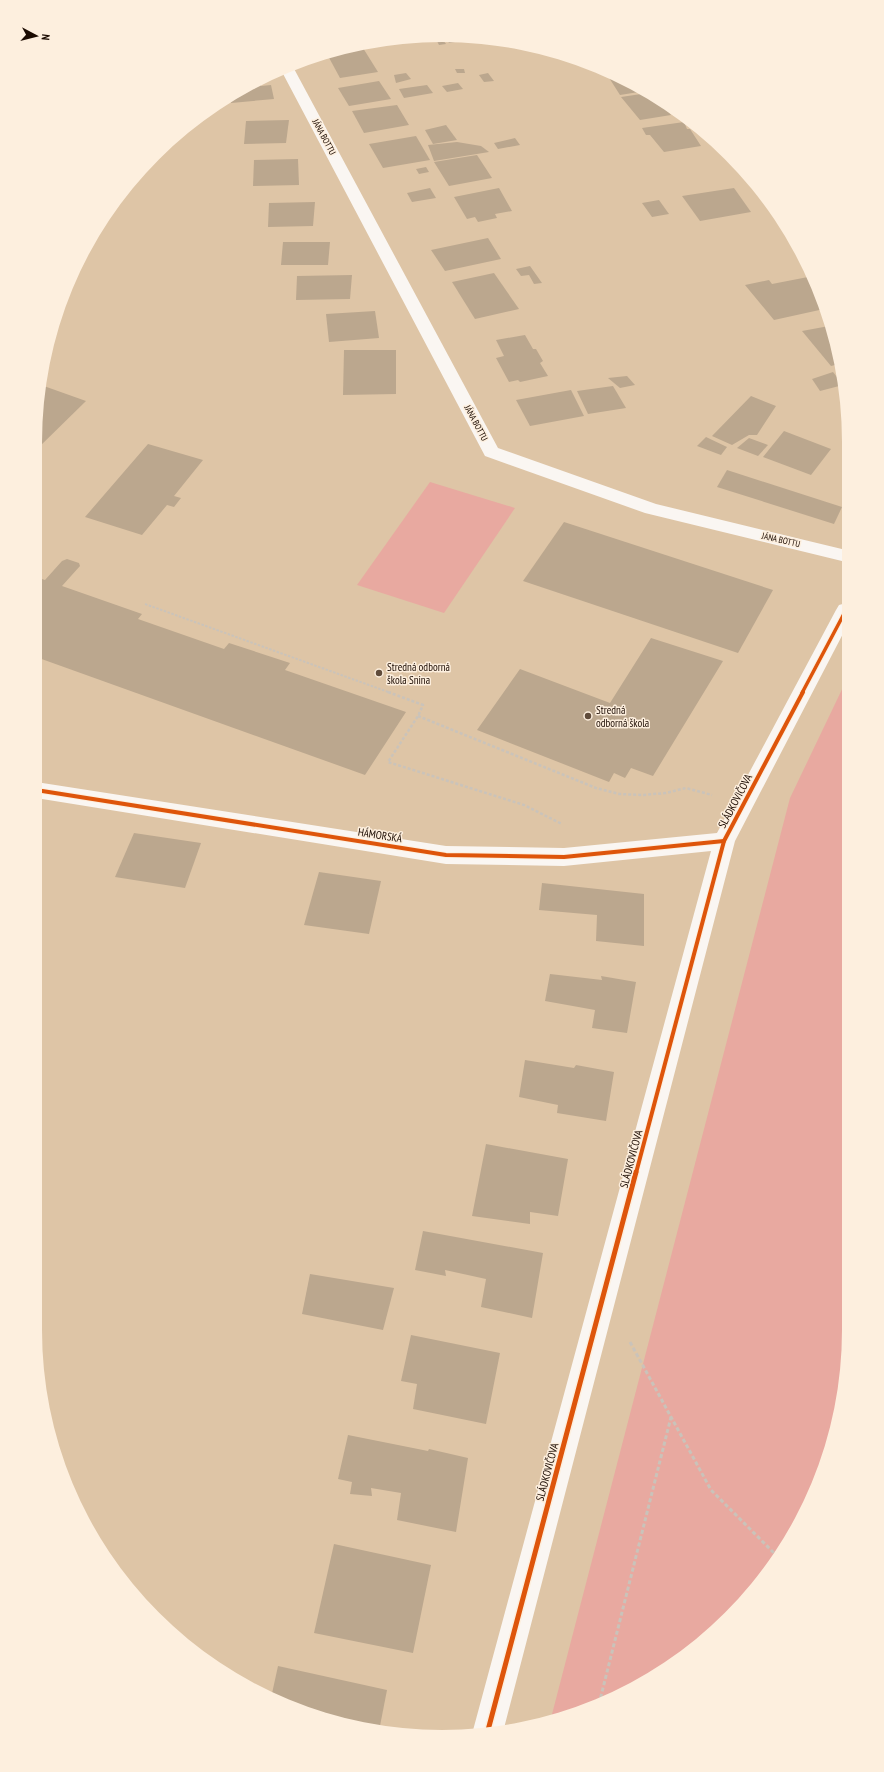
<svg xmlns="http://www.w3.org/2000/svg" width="884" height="1772" font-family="'PT Sans Narrow',sans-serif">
<rect width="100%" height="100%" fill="#dec5a6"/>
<g fill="#e8a9a0">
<path d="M430 482 515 508 444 613 357 585Z"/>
<path d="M846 681 848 1356 835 1435 807 1510 780 1556 730 1618 668 1668 622 1695 550 1722 790 798Z"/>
</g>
<g fill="#bba78e">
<path d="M458 36 461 41 449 43 445 37Z"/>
<path d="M435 37H441L446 44 439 45Z"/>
<path d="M363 48 378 72 340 78 327 54Z"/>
<path d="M455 69H464L465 73H457Z"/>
<path d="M610 72 622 77 645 91 620 95 606 73Z"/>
<path d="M406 73 411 79 396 83 394 75Z"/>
<path d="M488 73 494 81 484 82 479 75Z"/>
<path d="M257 81H261V86L271 85 274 99 231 103 230 96Z"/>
<path d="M379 81 391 99 349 106 338 88Z"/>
<path d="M458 83 463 89 447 92 442 86Z"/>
<path d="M427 85 433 93 404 98 399 89Z"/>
<path d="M648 93 656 98 675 110 668 111 671 115 640 120 621 97Z"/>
<path d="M397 105 409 125 364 133 352 111Z"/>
<path d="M289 120 286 143 244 144 246 121Z"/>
<path d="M684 122 687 129H690L701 146 664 152 650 135H646L642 128Z"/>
<path d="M446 125 457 140 433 144 425 130Z"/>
<path d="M416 136 430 160 383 168 369 144Z"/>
<path d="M515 138 520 145 498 149 494 143Z"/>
<path d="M457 142 481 146 489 152 434 161 428 145Z"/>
<path d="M477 155 492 178 449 186 434 162Z"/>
<path d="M298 159 299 185 253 186 254 160Z"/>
<path d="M426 167 429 172 419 174 416 169Z"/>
<path d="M430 188 436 198 412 202 407 193Z"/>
<path d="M499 188 512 211 495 214 497 218 478 222 475 217 467 219 454 197Z"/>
<path d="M734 188 751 212 700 221 682 196Z"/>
<path d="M659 200 669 214 652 217 642 203Z"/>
<path d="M315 202 313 226 268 227 269 203Z"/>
<path d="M488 238 501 259 445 271 431 250Z"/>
<path d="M283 242H330L328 265H281Z"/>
<path d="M530 266 542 283 534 284 529 275 521 276 516 269Z"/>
<path d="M494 273 519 309 475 319 452 282Z"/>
<path d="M352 275 350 299 296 300 297 276Z"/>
<path d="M808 277 819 289 824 309 774 320 745 285 769 280 772 284Z"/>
<path d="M375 311 379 338 329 342 326 314Z"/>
<path d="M829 326 839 364 831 366 802 331Z"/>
<path d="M525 335 533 349H536L543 361 540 363 548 376 520 382 518 380 509 382 496 358 504 356 496 340Z"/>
<path d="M344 350H396V394L343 395Z"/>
<path d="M833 372 843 385 820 391 812 379Z"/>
<path d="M627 376 635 385 620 388 608 378Z"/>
<path d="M41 385 86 401 36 450V416Z"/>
<path d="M613 386 626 408 588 414 577 391Z"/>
<path d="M571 390 584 416 530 426 516 400Z"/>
<path d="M751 396 776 406 757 435H749L732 445 712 436Z"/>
<path d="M784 431 831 449 811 475 763 457Z"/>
<path d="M706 437 727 447 721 455 697 446Z"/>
<path d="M749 438 768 445 758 456 737 448Z"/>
<path d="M148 444 203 460 174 496 181 498 174 507 167 505 142 535 85 517Z"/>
<path d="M727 470 842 507 834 524 717 487Z"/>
<path d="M564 522 773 590 738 653 523 581Z"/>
<path d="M67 559 79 563 80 566 62 586 142 614 138 619 224 649 229 643 290 663 285 670 406 712 365 775 36 657V577L45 580 62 561Z"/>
<path d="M651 638 723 661 653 776 631 768 625 778 614 773 609 782 477 730 520 669 610 703Z"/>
<path d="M134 833 201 843 185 888 115 877Z"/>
<path d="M319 872 381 881 369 934 304 925Z"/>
<path d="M542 883 644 894V946L596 941 597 915 539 910Z"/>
<path d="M550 974 602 980 601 976 636 982 627 1033 592 1028 595 1010 545 1001Z"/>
<path d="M525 1060 574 1068 576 1065 614 1072 606 1121 557 1113 558 1105 519 1097Z"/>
<path d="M486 1144 568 1159 558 1216 530 1212V1224L472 1216Z"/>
<path d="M423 1231 543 1253 532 1318 481 1307 486 1279 445 1270 446 1276 415 1270Z"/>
<path d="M310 1274 394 1288 383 1330 302 1314Z"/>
<path d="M411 1335 500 1353 486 1424 413 1409 417 1384 401 1381Z"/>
<path d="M348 1435 428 1451 429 1449 468 1458 456 1532 397 1520 401 1493 371 1488 372 1496 350 1494 352 1482 338 1479Z"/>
<path d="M334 1544 431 1565 413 1653 314 1633Z"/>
<path d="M278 1666 387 1690 379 1731 362 1729 286 1706 271 1698Z"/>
</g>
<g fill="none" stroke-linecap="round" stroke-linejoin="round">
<path stroke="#cac3ba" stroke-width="2" stroke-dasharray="2.5 1.5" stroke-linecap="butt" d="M145 604 391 693"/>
<g stroke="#cac3ba" stroke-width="2.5" stroke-dasharray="3 2" stroke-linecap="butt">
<path d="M388 692 423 705 418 716 388 762 524 805 562 824"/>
<path d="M418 716 596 788 619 794 642 795 666 793 686 788 712 795"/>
</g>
<g stroke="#cac3ba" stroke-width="3" stroke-dasharray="4 2.5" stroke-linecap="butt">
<path d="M630 1342 711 1490 779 1558"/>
<path d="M599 1704 671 1417"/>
</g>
<g fill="#faf6f2" fill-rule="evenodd">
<path d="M292 65 498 448 656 504 846 550V562L645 513 485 456 281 70Z"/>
<path d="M846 603V628L735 841 503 1732 472 1734 711 851 564 866 446 864 36 798V782L446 846 564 848 717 833 836 610 839 605Z"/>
</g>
<defs>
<path id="cycleway-far2" d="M802 693 846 610"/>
<g id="cycleway-far1">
<path d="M36 790 446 855 564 857 724 841"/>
<path d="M636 1173 724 841 803 692"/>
</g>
<path id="cycleway" d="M487 1734 636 1172"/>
</defs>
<use href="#cycleway-far2" stroke="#fdefde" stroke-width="5.5"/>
<use href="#cycleway-far1" stroke="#fdefde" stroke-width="6"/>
<use href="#cycleway" stroke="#fdefde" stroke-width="8"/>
<use href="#cycleway-far2" stroke="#de550b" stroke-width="3.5"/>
<use href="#cycleway-far1" stroke="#de550b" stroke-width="4"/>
<use href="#cycleway" stroke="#de550b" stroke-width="5"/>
</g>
<g fill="#5f4b3a" stroke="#fdefde" stroke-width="1.5">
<circle cx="379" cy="673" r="4"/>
<circle cx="588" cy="716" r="4"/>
</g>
<g text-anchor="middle" stroke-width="3" stroke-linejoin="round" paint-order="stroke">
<g font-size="9" fill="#1a0a00" stroke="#fdefde">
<text transform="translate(324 137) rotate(62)" y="3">JÁNA BOTTU</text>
<text transform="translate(476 423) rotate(62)" y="3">JÁNA BOTTU</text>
<text transform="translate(781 540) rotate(13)" y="3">JÁNA BOTTU</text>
</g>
<g font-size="11" fill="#1a0a00" stroke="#fdefde" text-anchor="start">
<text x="387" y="671">Stredná odborná<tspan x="387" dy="13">škola Snina</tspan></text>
<text x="596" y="714">Stredná<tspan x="596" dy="13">odborná škola</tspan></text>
</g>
<g font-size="11" fill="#1a0a00" stroke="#fdefde">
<text transform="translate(735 801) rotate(-62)" y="4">SLÁDKOVIČOVA</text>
<text transform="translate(380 835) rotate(9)" y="4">HÁMORSKÁ</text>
<text transform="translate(631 1159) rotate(-75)" y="4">SLÁDKOVIČOVA</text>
<text transform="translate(547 1472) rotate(-75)" y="4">SLÁDKOVIČOVA</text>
</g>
</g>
<path d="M0 0H884V1772H0ZM442 42H442A400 400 0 0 1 842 442V1330A400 400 0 0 1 442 1730H442A400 400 0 0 1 42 1330V442A400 400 0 0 1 442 42Z" fill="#fdefde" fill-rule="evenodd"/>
<g transform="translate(36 36) rotate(97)" stroke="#fdefde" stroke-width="3" paint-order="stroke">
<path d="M0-3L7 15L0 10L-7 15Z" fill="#1a0a00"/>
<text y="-6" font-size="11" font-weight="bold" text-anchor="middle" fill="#1a0a00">N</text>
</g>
</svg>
